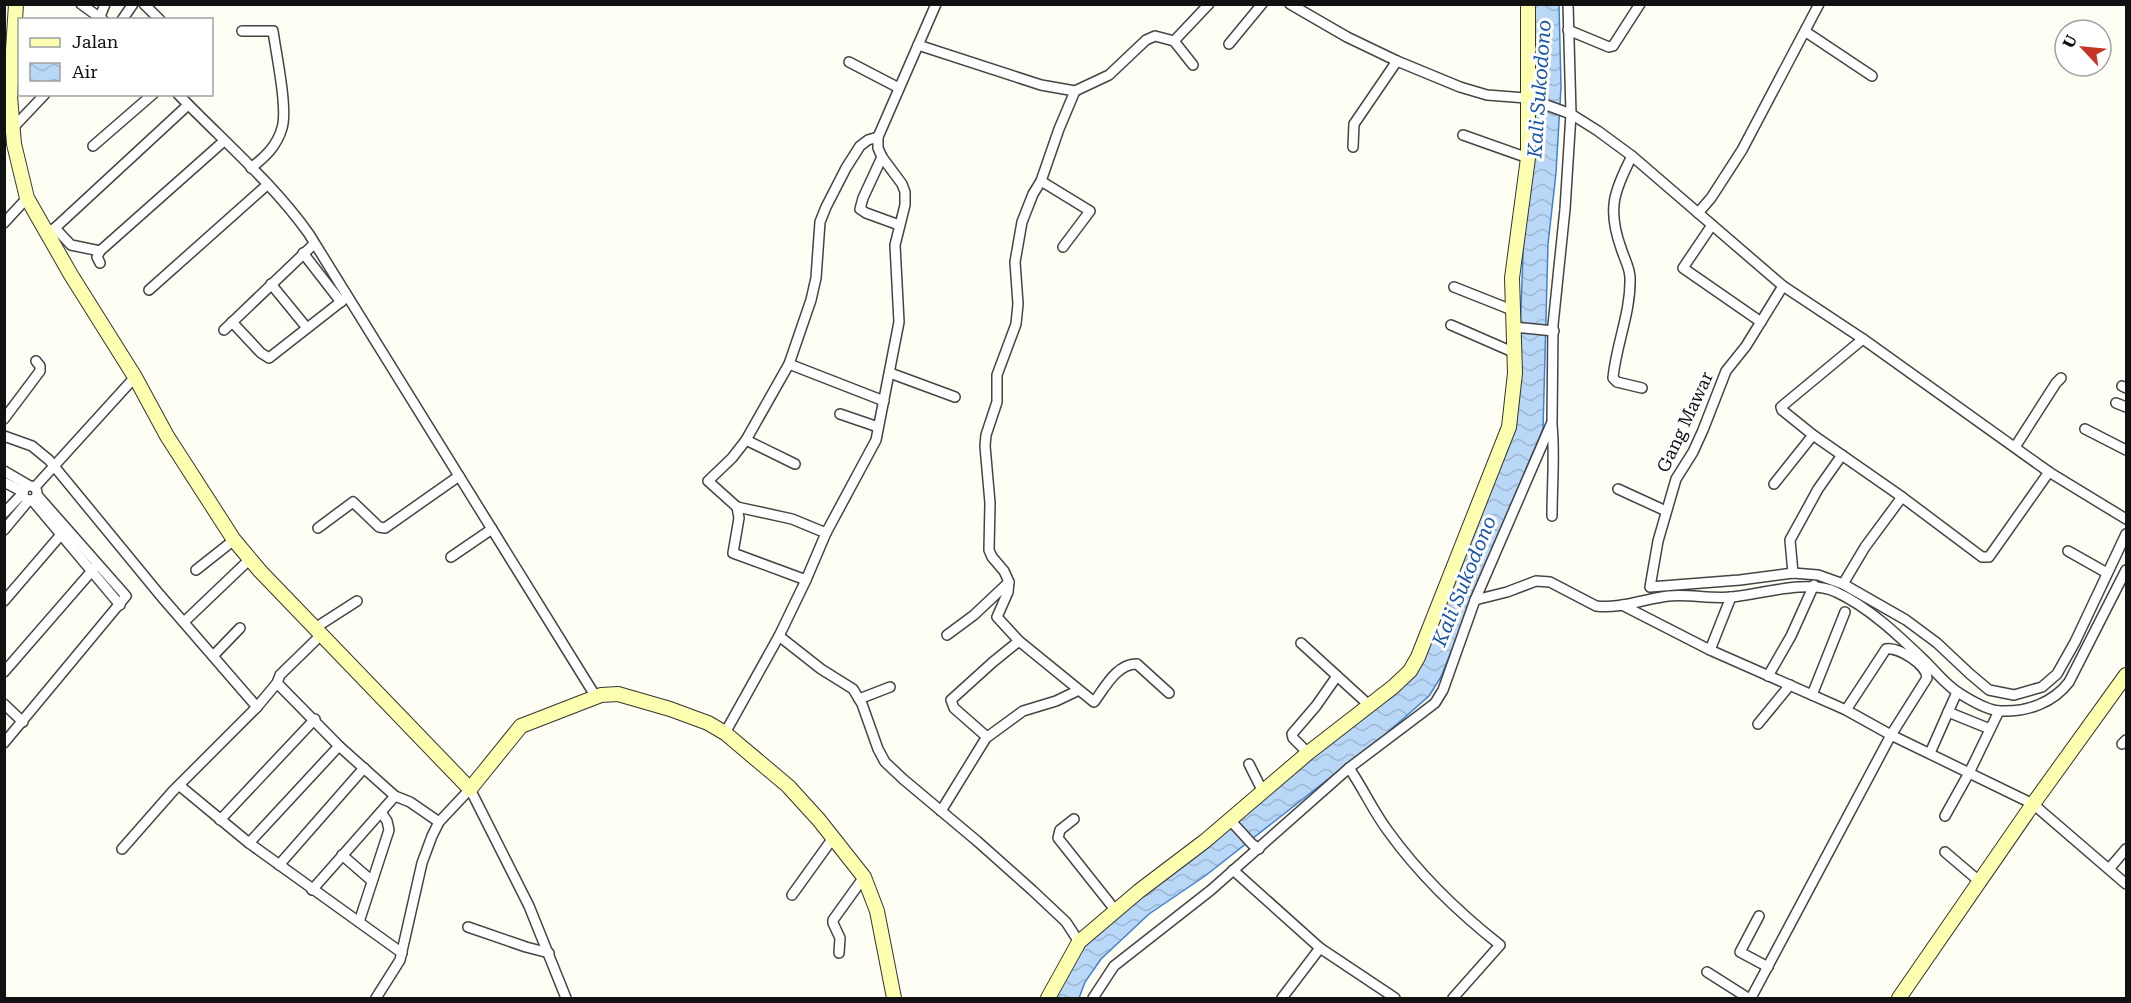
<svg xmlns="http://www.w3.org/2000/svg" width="2131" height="1003" font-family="'Roboto Serif',serif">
<defs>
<pattern id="water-waves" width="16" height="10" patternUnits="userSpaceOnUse" patternTransform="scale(1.5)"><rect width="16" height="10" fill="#b9d7f7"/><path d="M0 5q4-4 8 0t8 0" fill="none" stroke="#9eb8d3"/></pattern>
</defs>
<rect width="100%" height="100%" fill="#fffef5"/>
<path fill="url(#water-waves)" stroke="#3f81cf" stroke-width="1.5" d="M1532 5H1559L1561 87 1556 173 1548 244 1543 429 1487 561 1441 677 1429 696 1388 732 1205 876 1149 914 1101 959 1085 982 1079 998H1050L1083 942 1365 716 1398 687 1513 423 1519 364Z"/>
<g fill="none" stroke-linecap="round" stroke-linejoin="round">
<defs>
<g id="street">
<path d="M81 4 103 20"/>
<path d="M144 4 160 20"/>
<path d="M1290 4 1347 37 1397 61 1460 87 1487 95 1527 98 1571 114 1598 131 1632 156 1783 286 1863 339 2049 472 2126 519"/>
<path d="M100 17 105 4"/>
<path d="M122 20 133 4"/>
<path d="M1568 30 1609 47 1613 46 1640 4"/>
<path d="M242 31H273C276 53 288 109 282 128 277 146 265 157 251 168"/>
<path d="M1806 32 1872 76"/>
<path d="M1229 44 1262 4"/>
<path d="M918 45 1041 85 1075 91 1109 75 1146 40 1155 36 1174 41"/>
<path d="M849 62 899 88"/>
<path d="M1193 65 1174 41 1209 4"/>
<path d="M1075 91 1059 129 1041 181 1033 194 1022 222 1015 262 1018 304 1016 324 997 375V402L986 435 985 446 990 503 989 550 992 557 1004 571 1009 582 1008 592 997 617 1019 641 1094 702C1104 689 1117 663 1137 664L1169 693"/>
<path d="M178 94C222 140 272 182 309 234L596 697"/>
<path d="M12 129 45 94"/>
<path d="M1463 135 1528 158"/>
<path d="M93 146 153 94"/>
<path d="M1353 147 1354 124 1397 61"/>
<path d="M1632 156C1614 191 1607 209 1621 248 1624 258 1630 268 1630 278 1631 312 1616 345 1613 378L1617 382 1642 388"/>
<path d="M882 157 863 198 860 209 866 213 899 225"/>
<path d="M1041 181 1090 211 1063 247"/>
<path d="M1698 213 1711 198 1742 150 1819 4"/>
<path d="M4 223 27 198"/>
<path d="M1712 225 1683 268 1761 322"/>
<path d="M55 228 71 245 100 251"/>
<path d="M46 232 55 228 188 105"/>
<path d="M303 253 341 302"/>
<path d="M100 263 97 257 100 251 224 141"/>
<path d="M271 284 307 328"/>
<path d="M1783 286 1746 346 1726 371 1703 430 1693 452 1676 479 1658 541 1650 587 1740 580 1793 573 1818 575 1843 584 1906 620 1937 643 1970 674 1989 690 2014 695 2042 687 2057 674 2075 642 2126 534"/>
<path d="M1454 287 1512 310"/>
<path d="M149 290 267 185"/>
<path d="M232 322 261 353 269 358 347 297"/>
<path d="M1451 325 1515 353"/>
<path d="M1513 327 1554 331"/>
<path d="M224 330 314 244"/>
<path d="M1863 339 1781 407 1782 410 1813 435 1902 497 1982 557H1989L2049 472"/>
<path d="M789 364 884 401"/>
<path d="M890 373 955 397"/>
<path d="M2122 386 2126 388"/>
<path d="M2116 403 2126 407"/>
<path d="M840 414 878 427"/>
<path d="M4 419 40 371V366L36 361"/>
<path d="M1552 425C1555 455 1552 485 1552 516"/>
<path d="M2085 429 2126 450"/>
<path d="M4 436 32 446 49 460 160 595 257 707"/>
<path d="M746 440 795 464"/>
<path d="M2015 447 2056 383 2061 378"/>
<path d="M4 471 28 485"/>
<path d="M4 482 23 492"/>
<path d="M1774 484 1813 435"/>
<circle cx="30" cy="493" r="7"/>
<path d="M35 487 135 377"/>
<path d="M1618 489 1666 511"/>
<path d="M32 500 120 605"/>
<path d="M737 507 739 518 733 553 806 580"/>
<path d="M4 513 23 493"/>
<path d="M318 528 353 502 379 527 385 528 459 476"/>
<path d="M4 530 29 500"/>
<path d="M826 533 792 519 737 507 708 481 732 458 746 440 789 364 811 300 816 278 820 222 826 207 846 168 860 146 868 140 878 137"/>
<path d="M2068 551 2107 573"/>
<path d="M451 557 492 529"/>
<path d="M196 570 234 540"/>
<path d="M1793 573 1790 540 1818 489 1842 455"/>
<path d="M1843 584 1865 547 1902 497"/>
<path d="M1475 600 1507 592 1536 581 1550 582 1596 606C1620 609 1644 599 1668 596 1689 594 1711 599 1732 597 1760 594 1810 579 1836 592 1869 607 1900 637 1926 662 1936 672 1947 686 1959 693 1970 700 1988 711 2001 711 2027 712 2053 703 2069 682L2126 570"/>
<path d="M4 601 65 530"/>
<path d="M1622 605 1710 650 1846 710 1891 735 2033 804 2126 884"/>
<path d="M184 622 250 559"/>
<path d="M315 628 357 601"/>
<path d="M947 635 974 615 1009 582"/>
<path d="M779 636 821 669 853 689 862 704 878 749 885 762 903 779 977 841 1032 890 1066 922 1079 942"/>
<path d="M1301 643 1370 706"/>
<path d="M1710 650 1731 597"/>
<path d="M213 656 240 628"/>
<path d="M4 672 97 565"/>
<path d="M1768 676 1791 636 1814 585"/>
<path d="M277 683 339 746 395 796 410 802 439 822"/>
<path d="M1812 695 1845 612"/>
<path d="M859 699 890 687"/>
<path d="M4 704 23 722"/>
<path d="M1948 712 1990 729"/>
<path d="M1758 724 1790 685"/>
<path d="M725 733 779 636 806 580 826 533 876 440 899 322 895 245 905 205V192L902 184 882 157 878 148V137L936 4"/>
<path d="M987 737 954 708 951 700 993 662 1019 641"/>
<path d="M4 743 126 596 37 495"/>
<path d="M2122 744 2126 740"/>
<path d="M1308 753 1293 738 1292 734 1316 706 1337 676"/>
<path d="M1930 753 1957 692"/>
<path d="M1249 764 1263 792"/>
<path d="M1349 768C1363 788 1373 811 1388 831 1419 874 1458 912 1500 945L1453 998"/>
<path d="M180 786 249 843 402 953"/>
<path d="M941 811 986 738 1023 711 1056 701 1077 691"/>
<path d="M1945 816 1969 773 1999 711"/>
<path d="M1074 819 1060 830 1058 838 1116 911"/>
<path d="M220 820 315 719"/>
<path d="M1230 820 1252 844 1259 849"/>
<path d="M249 843 339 746"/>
<path d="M122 849 173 791 257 707 277 683 280 675 321 635"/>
<path d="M1945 852 1979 881"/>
<path d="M342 855 372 881"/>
<path d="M279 865 364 768"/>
<path d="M2109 869 2126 849"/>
<path d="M1233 870 1320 948"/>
<path d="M312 890 395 796"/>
<path d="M792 895 833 838"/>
<path d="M1759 916 1740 952 1768 967"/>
<path d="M359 922 389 830 387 821 381 812"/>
<path d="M468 927 526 947 549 953"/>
<path d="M839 953 840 938 833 923V920L864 877"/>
<path d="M1707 972 1748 998"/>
<path d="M376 998 400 960 422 863 432 836 439 822 470 789 529 906 566 998"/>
<path d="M1093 998 1114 966 1211 890 1349 768 1422 713 1435 703 1443 690 1475 600 1552 422 1553 325 1565 209 1571 114 1568 4"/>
<path d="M1282 998 1320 948 1395 998"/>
<path d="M1751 998 1891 735 1927 678C1927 665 1899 647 1886 649L1846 710"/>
</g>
<g id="secondary">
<path d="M16 4 10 96 14 144 27 198 71 275 135 377 167 436 234 540 260 571 470 789 521 726 601 695 618 694 670 709 708 723 725 733 788 786 819 820 864 877 877 911 894 998"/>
<path d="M1048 998 1079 942 1139 891 1205 841 1308 753 1393 687 1410 671 1418 657 1509 427 1515 373 1512 278 1528 158V4"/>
<path d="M1899 998 2033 804 2126 675"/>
</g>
</defs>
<use href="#street" stroke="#444" stroke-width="12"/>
<use href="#secondary" stroke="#333" stroke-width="16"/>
<use href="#street" stroke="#fff" stroke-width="9"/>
<use href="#secondary" stroke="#fcffb0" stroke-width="14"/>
</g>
<g text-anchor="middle" stroke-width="6" stroke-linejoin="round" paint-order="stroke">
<g font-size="18" fill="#111" stroke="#fff">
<text transform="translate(1685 422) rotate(-65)" y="6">Gang Mawar</text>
</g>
<g font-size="20" font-style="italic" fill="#1753a6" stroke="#fff">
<text transform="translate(1539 89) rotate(-86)" y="7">Kali Sukodono</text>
<text transform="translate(1464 581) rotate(-68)" y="7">Kali Sukodono</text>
</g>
</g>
<rect width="2131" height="1003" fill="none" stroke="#111111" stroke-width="12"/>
<rect x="18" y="18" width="195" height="78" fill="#ffffff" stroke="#a0a0a0" stroke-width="1.5"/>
<rect x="30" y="38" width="30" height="9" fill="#fcffb0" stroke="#a0a0a0" stroke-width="1.5"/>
<text x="72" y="48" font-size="18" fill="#111111">Jalan</text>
<rect x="30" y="63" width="30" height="18" fill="url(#water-waves)" stroke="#a0a0a0" stroke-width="1.5"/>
<text x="72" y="78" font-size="18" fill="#111111">Air</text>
<g transform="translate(2083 48) rotate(296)"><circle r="28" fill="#ffffff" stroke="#a0a0a0" stroke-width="1.5"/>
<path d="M0-4.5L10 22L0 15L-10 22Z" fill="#c43526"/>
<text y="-9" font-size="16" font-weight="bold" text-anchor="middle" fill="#111111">U</text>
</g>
</svg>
